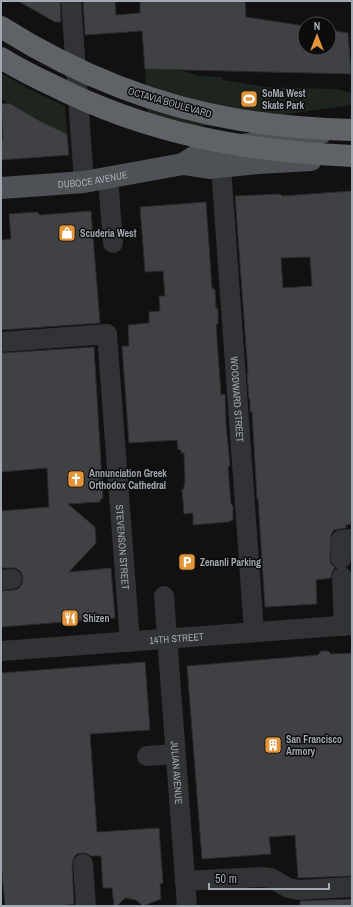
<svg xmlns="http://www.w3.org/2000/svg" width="353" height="907" font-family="'Archivo Narrow',sans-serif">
<rect width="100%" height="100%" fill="#111112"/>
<g fill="#1e241e">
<path d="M145 69 180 70 200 76 222 77 223 80 266 87 337 89 352 93V105L195 127 149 135Z"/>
<path d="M1 73 29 89 65 106 67 134 40 121 1 99Z"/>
</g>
<g fill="#404145" stroke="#2b2b2e" fill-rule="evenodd">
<path d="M18 1H60L61 22H55Z"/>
<path d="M83 1H115L116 15 140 13V1H245L246 17 305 26V48H329V30L348 33 351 74 145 69 142 31 85 35Z"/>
<path d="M9 103 40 121 67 134 69 155 1 160V140L3 139 1 104Z"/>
<path d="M352 191V524L346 525V528L334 530 331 535 330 559 331 564 335 568 332 572 331 578 316 580 317 604 265 607 258 499H257L256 481 252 412H250V399H249L247 374 248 373 235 196 280 194 282 196ZM310 257 312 286 283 288 281 258Z"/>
<path d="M206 202 212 288 215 290 216 308 218 309V324L216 325 221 395 225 394 226 425 230 465 228 467 231 504 233 506V520L228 522 193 525V513L184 514 182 489H184V483H185L184 453H181V450H178L177 440 129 443 122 346H129L128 325 149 323V312L160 311 159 296H165L163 271 145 272 140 207Z"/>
<path d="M91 211 100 323 1 330V240L11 239 9 214 37 212 40 215Z"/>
<path d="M94 347 103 498 101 499 100 502 68 504 95 527 96 543 69 572 111 568 115 618 1 627V591L13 590 18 589 22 584 23 578 21 572 16 568H1V511L49 507 47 468 1 472V353Z"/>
<path d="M321 651H328L331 654 352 653V876L298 878 295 835 269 837 271 854 202 859 187 666 318 655Z"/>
<path d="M145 662 150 730 90 734 97 832 159 828 163 883 160 884 161 899 143 906 136 900 125 898 117 906H114L112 888H103L101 856H91L88 854 83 853 77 854 74 857 72 864 74 904 60 906H5L1 862V673Z"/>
<path d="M352 899V906H300V901Z"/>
</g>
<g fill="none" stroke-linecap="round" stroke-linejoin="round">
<g stroke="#323337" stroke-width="20">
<path d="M71 1 84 182"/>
<path id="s1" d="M221 167 254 632"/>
<path d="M108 178 113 243"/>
<path id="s2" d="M1 342 107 334 130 642"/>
<path d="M341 559V540L352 539"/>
<path d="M342 577 344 626"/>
<path d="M1 580 12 579"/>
<path id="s3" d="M164 596 187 906"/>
<path id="s4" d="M1 651 352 625"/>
<path d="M147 756 175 754"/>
<path d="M83 864 86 906"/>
<path d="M185 881 259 877 271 878 288 888 299 890 352 887"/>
</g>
<g stroke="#4e5156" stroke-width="22">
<path d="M183 164 203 151 321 133"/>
<path id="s5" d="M1 188 84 182 183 164 209 168 258 163 311 160"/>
</g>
<g stroke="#5f6267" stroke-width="22">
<path d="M1 27C74 73 155 106 240 120 277 126 315 129 352 130"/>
<path d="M1 58C17 68 35 77 52 85 149 134 244 151 352 156"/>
</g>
</g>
<defs>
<symbol id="stadium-square" viewBox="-11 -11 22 22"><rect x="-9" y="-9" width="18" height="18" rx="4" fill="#e29539" stroke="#0c0c0d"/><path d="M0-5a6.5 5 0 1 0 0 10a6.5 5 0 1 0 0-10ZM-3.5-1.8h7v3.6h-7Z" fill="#fff"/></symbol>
<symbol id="shop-square" viewBox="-11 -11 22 22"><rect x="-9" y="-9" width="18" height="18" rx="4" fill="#e29539" stroke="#0c0c0d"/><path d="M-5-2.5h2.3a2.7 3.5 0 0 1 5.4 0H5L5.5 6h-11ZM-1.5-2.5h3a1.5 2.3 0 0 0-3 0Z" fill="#fff"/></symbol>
<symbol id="church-square" viewBox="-11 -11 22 22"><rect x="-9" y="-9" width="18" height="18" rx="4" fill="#e29539" stroke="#0c0c0d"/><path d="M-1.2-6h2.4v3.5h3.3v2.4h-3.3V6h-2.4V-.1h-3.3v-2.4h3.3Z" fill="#fff"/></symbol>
<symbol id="parking-square" viewBox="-11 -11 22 22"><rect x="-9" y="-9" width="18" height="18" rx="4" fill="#e29539" stroke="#0c0c0d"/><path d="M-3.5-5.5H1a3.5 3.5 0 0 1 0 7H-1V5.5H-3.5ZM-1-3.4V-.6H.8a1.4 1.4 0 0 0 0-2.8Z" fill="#fff"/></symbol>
<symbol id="restaurant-square" viewBox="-11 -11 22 22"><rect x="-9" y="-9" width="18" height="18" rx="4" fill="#e29539" stroke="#0c0c0d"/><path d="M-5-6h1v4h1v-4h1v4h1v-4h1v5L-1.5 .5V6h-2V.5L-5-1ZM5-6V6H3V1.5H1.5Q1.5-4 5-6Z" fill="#fff"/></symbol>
<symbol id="building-square" viewBox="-11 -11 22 22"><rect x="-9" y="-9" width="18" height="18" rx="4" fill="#e29539" stroke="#0c0c0d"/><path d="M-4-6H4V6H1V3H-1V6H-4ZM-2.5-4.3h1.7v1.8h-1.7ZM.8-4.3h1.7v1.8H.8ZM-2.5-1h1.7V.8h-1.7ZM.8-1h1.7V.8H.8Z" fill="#fff"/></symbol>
</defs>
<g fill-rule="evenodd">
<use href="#stadium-square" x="239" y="89" width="20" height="20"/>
<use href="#shop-square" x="57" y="223" width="20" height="20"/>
<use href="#church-square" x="66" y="469" width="20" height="20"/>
<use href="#parking-square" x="177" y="552" width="20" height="20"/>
<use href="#restaurant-square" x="60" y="608" width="20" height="20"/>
<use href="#building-square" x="263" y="735" width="20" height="20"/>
</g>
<g text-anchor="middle" stroke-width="3" stroke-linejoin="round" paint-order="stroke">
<g font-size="10" font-weight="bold" fill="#a3a9b2" stroke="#0c0c0d" text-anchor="start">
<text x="262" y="97">SoMa West<tspan x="262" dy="12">Skate Park</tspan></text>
<text x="80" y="237">Scuderia West</text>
<text x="89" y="477">Annunciation Greek<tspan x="89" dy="12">Orthodox Cathedral</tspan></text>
<text x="200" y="566">Zenanli Parking</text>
<text x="83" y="622">Shizen</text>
<text x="286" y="743">San Francisco<tspan x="286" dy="12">Armory</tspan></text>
</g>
<g font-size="10" fill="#a3a9b2" stroke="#0c0c0d">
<text transform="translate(170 102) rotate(16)" y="4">OCTAVIA BOULEVARD</text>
<text dy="4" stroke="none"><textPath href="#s5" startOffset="92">DUBOCE AVENUE</textPath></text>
<text dy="4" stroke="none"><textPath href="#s1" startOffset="233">WOODWARD STREET</textPath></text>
<text dy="4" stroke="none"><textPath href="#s2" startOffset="320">STEVENSON STREET</textPath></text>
<text dy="4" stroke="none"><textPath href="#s4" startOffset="176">14TH STREET</textPath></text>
<text dy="4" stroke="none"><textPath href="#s3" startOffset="177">JULIAN AVENUE</textPath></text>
</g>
</g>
<rect width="353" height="907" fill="none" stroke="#a3a9b2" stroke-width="4"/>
<g transform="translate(317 36)"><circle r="19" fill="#0c0c0d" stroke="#484b4f"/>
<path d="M0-3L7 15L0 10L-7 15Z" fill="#e29539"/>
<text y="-6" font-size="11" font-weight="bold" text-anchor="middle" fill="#a3a9b2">N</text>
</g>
<path d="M209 883v6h120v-6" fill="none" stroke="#a3a9b2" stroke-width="2"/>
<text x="215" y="883" font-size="12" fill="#a3a9b2" stroke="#0c0c0d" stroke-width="3" paint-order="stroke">50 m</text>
</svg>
